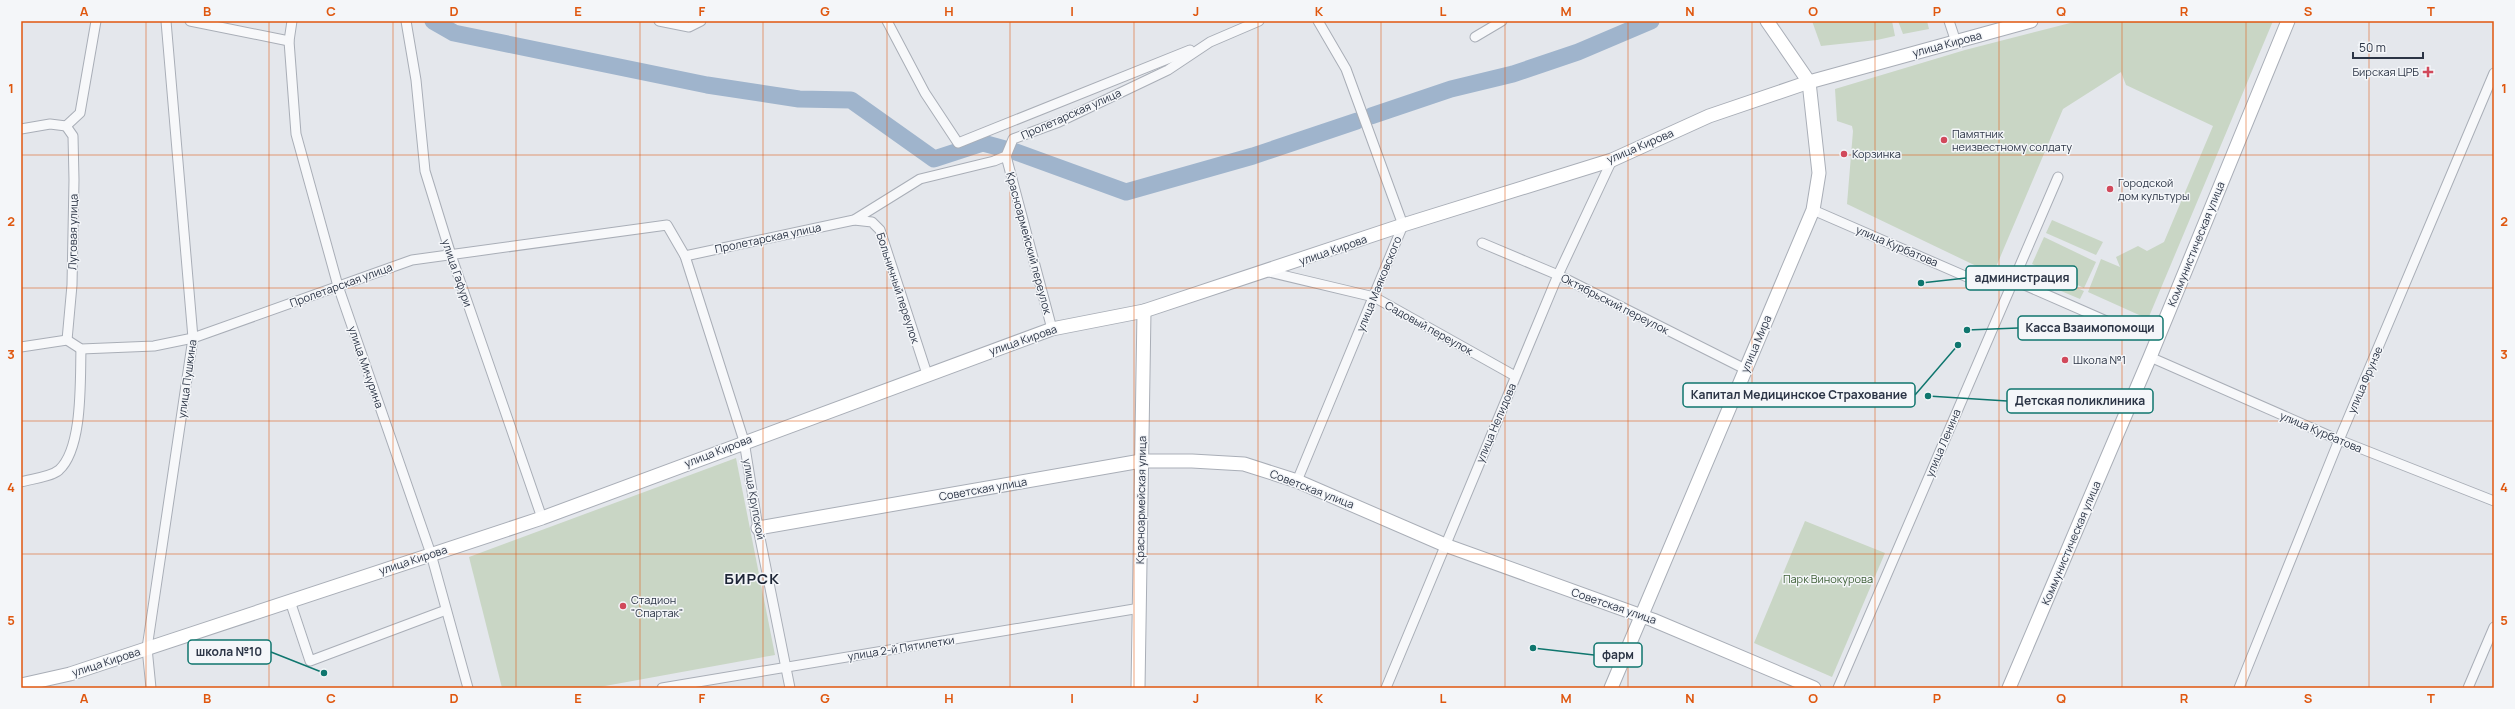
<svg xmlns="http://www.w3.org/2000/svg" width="2515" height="709" font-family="Manrope,sans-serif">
<rect width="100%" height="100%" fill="#e4e7ec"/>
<g fill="#c9d6c5">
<path d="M1812 21H1892L1895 36 1877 40 1821 46Z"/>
<path d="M1898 21H1927L1929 29 1903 34Z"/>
<path d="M2078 21H2273L2148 319 2088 292 2101 259 2120 267 2116 257 2138 246 2147 251 2164 242 2213 126 2126 85 2121 72 2063 109 1993 274 1847 204 1853 131 1852 126 1837 121 1835 89 1965 50Z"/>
<path d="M2052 220 2103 242 2096 255 2046 233Z"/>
<path d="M2044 237 2096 262 2084 288 2032 264Z"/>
<path d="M2034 269 2084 291 2080 299 2030 278Z"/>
<path d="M736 458 775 655 594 688H502L469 557Z"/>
<path d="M1805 521 1885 553 1832 677 1754 643Z"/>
</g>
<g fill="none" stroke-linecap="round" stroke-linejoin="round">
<g stroke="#9fb4cc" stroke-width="17">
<path d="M433 21 454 33 707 85 799 99 851 100 934 159 983 143 1016 152 1126 192 1253 156 1357 121"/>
<path d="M1371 116 1451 89 1513 74 1578 52 1651 21"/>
</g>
<defs>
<g id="street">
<path d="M190 21 289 41"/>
<path d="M292 21 289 41 296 134 338 286 431 554 468 688"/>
<path d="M406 21 416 80 425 171 451 255 542 518"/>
<path d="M659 21 689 27 701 21"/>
<path d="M887 21 925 93 958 143 1190 50"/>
<path d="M1949 21 1956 42"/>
<path d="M1475 37 1502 21"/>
<path d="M21 129 50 124 66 126"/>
<path d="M1006 156 1052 329"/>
<path d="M1813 210 1981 283"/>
<path d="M854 220 872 222 880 230 927 374"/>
<path d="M1482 243 1558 275 1745 369"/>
<path d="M685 256 854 220 920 179 994 161 1006 156 1013 139 1059 122 1168 70 1210 42 1259 21"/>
<path d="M1269 272 1374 297 1515 376"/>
<path d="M2013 280 2134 333"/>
<path d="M67 340 72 285 74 180 73 136 66 126 80 113 96 21"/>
<path d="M21 347 67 340 81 349 154 346 193 338 412 260 667 225 685 256 744 441 758 528 790 688"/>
<path d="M2150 357 2339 440 2494 501"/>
<path d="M1297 481 1403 225 1346 69 1318 21"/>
<path d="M21 482C31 479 51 477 59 470 83 448 80 381 81 349"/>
<path d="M290 601 310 661 446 610"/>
<path d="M151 688 147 648 193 338 166 21"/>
<path d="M662 688 1140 608"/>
<path d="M1386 688 1558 275 1612 160"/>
<path d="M1838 688 2058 177"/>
<path d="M2239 688 2339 440 2494 73"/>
<path d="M2468 688 2494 627"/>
</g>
<g id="secondary">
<path d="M758 528 1141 461H1192L1244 464 1297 481 1445 545 1653 620 1814 688"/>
<path d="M21 685 70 674 542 518 1052 329 1144 311 1403 225 1612 160 1709 116 1809 82 2031 21"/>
<path d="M1138 688 1144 311"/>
<path d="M1611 688 1813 210 1819 173 1809 82 1767 21"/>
<path d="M2009 688 2150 357 2288 21"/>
</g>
</defs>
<use href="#street" stroke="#a9aeb7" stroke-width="11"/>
<use href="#secondary" stroke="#a9aeb7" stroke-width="15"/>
<use href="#street" stroke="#f7f8fa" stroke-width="9"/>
<use href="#secondary" stroke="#fff" stroke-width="13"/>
</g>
<path fill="none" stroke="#df570f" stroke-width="1" stroke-opacity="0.55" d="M146 21V688M269 21V688M393 21V688M516 21V688M640 21V688M763 21V688M887 21V688M1010 21V688M1134 21V688M1258 21V688M1381 21V688M1505 21V688M1628 21V688M1752 21V688M1875 21V688M1999 21V688M2122 21V688M2246 21V688M2369 21V688M21 155H2494M21 288H2494M21 421H2494M21 554H2494"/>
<g fill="#d1495b" stroke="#f4f6f9" stroke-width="1.5">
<path d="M2426 66h4v4h4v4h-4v4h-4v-4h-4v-4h4z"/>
<circle cx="1944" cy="140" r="4"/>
<circle cx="1844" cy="154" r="4"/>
<circle cx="2110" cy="189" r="4"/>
<circle cx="2065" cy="360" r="4"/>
<circle cx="623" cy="606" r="4"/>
</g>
<g text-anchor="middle" stroke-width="3" stroke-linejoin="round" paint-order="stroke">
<g font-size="11" fill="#2b3445" stroke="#f4f6f9">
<text transform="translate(1947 44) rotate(-15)" y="4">улица Кирова</text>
<text transform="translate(1071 114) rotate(-24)" y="4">Пролетарская улица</text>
<text transform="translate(1640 146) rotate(-23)" y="4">улица Кирова</text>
<text transform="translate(73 232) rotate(-89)" y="4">Луговая улица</text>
<text transform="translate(768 238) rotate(-12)" y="4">Пролетарская улица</text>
<text transform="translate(1029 243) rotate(75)" y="4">Красноармейский переулок</text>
<text transform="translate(2196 244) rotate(-68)" y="4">Коммунистическая улица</text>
<text transform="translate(1897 246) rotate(23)" y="4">улица Курбатова</text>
<text transform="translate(1333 250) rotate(-19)" y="4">улица Кирова</text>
<text transform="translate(457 273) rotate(71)" y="4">улица Гафури</text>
<text transform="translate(1379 284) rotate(-68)" y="4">улица Маяковского</text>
<text transform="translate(341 285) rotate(-20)" y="4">Пролетарская улица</text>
<text transform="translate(898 288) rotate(72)" y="4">Больничный переулок</text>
<text transform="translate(1615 304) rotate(27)" y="4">Октябрьский переулок</text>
<text transform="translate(1429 328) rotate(29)" y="4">Садовый переулок</text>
<text transform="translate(1023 340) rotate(-19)" y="4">улица Кирова</text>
<text transform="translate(1756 344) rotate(-67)" y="4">улица Мира</text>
<text transform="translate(366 367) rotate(71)" y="4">улица Мичурина</text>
<text transform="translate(187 379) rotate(-82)" y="4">улица Пушкина</text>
<text transform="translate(2365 380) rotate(-67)" y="4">улица Фрунзе</text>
<text transform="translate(1496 423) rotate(-67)" y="4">улица Нелидова</text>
<text transform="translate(2321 432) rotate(23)" y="4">улица Курбатова</text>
<text transform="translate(1943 443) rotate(-67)" y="4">улица Ленина</text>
<text transform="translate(718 451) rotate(-21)" y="4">улица Кирова</text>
<text transform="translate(983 489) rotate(-10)" y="4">Советская улица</text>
<text transform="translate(1312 489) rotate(21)" y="4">Советская улица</text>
<text transform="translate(754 499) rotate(80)" y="4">улица Крупской</text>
<text transform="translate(1141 500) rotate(-89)" y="4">Красноармейская улица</text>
<text transform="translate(2071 543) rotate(-67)" y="4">Коммунистическая улица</text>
<text transform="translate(413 560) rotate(-18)" y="4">улица Кирова</text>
<text transform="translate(1614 606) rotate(19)" y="4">Советская улица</text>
<text transform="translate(901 648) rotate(-9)" y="4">улица 2-й Пятилетки</text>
<text transform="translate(106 662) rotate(-18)" y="4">улица Кирова</text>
</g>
<g font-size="11" fill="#2b3445" stroke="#f4f6f9" text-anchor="start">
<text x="2419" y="76" text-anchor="end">Бирская ЦРБ</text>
<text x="1952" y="138">Памятник<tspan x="1952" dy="13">неизвестному солдату</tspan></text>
<text x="1852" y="158">Корзинка</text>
<text x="2118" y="187">Городской<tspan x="2118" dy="13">дом культуры</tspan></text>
<text x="2073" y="364">Школа №1</text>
<text x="631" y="604">Стадион<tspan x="631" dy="13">"Спартак"</tspan></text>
</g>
<g font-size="11" fill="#3f6138" stroke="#f4f6f9">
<text x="1828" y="583">Парк Винокурова</text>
</g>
<g font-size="15" font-weight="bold" letter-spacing="1" fill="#1d2536" stroke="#f4f6f9">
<text x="752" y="584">БИРСК</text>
</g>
</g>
<path fill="none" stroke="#0f766e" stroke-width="1.5" d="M1921 283L1966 278M1967 330L2018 328M1958 345L1915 395M1928 396L2007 401M324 673L271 652M1533 648L1594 655"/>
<g fill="#0f766e" stroke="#f4f6f9" stroke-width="1.5">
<circle cx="1921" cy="283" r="4"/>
<circle cx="1967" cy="330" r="4"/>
<circle cx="1958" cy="345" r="4"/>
<circle cx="1928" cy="396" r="4"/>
<circle cx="324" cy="673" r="4"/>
<circle cx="1533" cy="648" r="4"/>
</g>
<g fill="#f4f6f9" stroke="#0f766e" stroke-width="1.5">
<rect x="1966" y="266" width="111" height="24" rx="4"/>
<rect x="2018" y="316" width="145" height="24" rx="4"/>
<rect x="1683" y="383" width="232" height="24" rx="4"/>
<rect x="2007" y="389" width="146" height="24" rx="4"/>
<rect x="188" y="640" width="83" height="24" rx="4"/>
<rect x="1594" y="643" width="48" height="24" rx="4"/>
</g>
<g font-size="12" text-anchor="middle" font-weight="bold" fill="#2b3445">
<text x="2022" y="282">администрация</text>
<text x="2090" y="332">Касса Взаимопомощи</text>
<text x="1799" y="399">Капитал Медицинское Страхование</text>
<text x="2080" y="405">Детская поликлиника</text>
<text x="229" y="656">школа №10</text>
<text x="1618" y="659">фарм</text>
</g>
<rect width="2515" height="709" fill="none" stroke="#f4f6f9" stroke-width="44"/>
<path d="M2353 52v6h70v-6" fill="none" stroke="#2b3445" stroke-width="2"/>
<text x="2359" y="52" font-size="12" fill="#2b3445" stroke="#f4f6f9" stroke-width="3" paint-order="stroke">50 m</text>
<rect x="22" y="22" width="2471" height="665" fill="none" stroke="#df570f" stroke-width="1.5"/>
<g font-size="13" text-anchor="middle" font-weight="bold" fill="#df570f">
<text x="84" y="16">A</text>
<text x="207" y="16">B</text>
<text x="331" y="16">C</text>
<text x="454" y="16">D</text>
<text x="578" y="16">E</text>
<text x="702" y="16">F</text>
<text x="825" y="16">G</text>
<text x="949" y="16">H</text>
<text x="1072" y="16">I</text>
<text x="1196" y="16">J</text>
<text x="1319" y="16">K</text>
<text x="1443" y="16">L</text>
<text x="1566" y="16">M</text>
<text x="1690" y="16">N</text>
<text x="1813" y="16">O</text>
<text x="1937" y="16">P</text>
<text x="2061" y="16">Q</text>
<text x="2184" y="16">R</text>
<text x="2308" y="16">S</text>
<text x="2431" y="16">T</text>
<text x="11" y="93">1</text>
<text x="2504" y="93">1</text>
<text x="11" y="226">2</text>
<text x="2504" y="226">2</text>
<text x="11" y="359">3</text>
<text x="2504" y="359">3</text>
<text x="11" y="492">4</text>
<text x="2504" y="492">4</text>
<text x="11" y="625">5</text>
<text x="2504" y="625">5</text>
<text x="84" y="703">A</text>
<text x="207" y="703">B</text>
<text x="331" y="703">C</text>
<text x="454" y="703">D</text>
<text x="578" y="703">E</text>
<text x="702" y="703">F</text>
<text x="825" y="703">G</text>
<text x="949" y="703">H</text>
<text x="1072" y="703">I</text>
<text x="1196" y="703">J</text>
<text x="1319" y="703">K</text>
<text x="1443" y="703">L</text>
<text x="1566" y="703">M</text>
<text x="1690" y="703">N</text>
<text x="1813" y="703">O</text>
<text x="1937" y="703">P</text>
<text x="2061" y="703">Q</text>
<text x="2184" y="703">R</text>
<text x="2308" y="703">S</text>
<text x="2431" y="703">T</text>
</g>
</svg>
